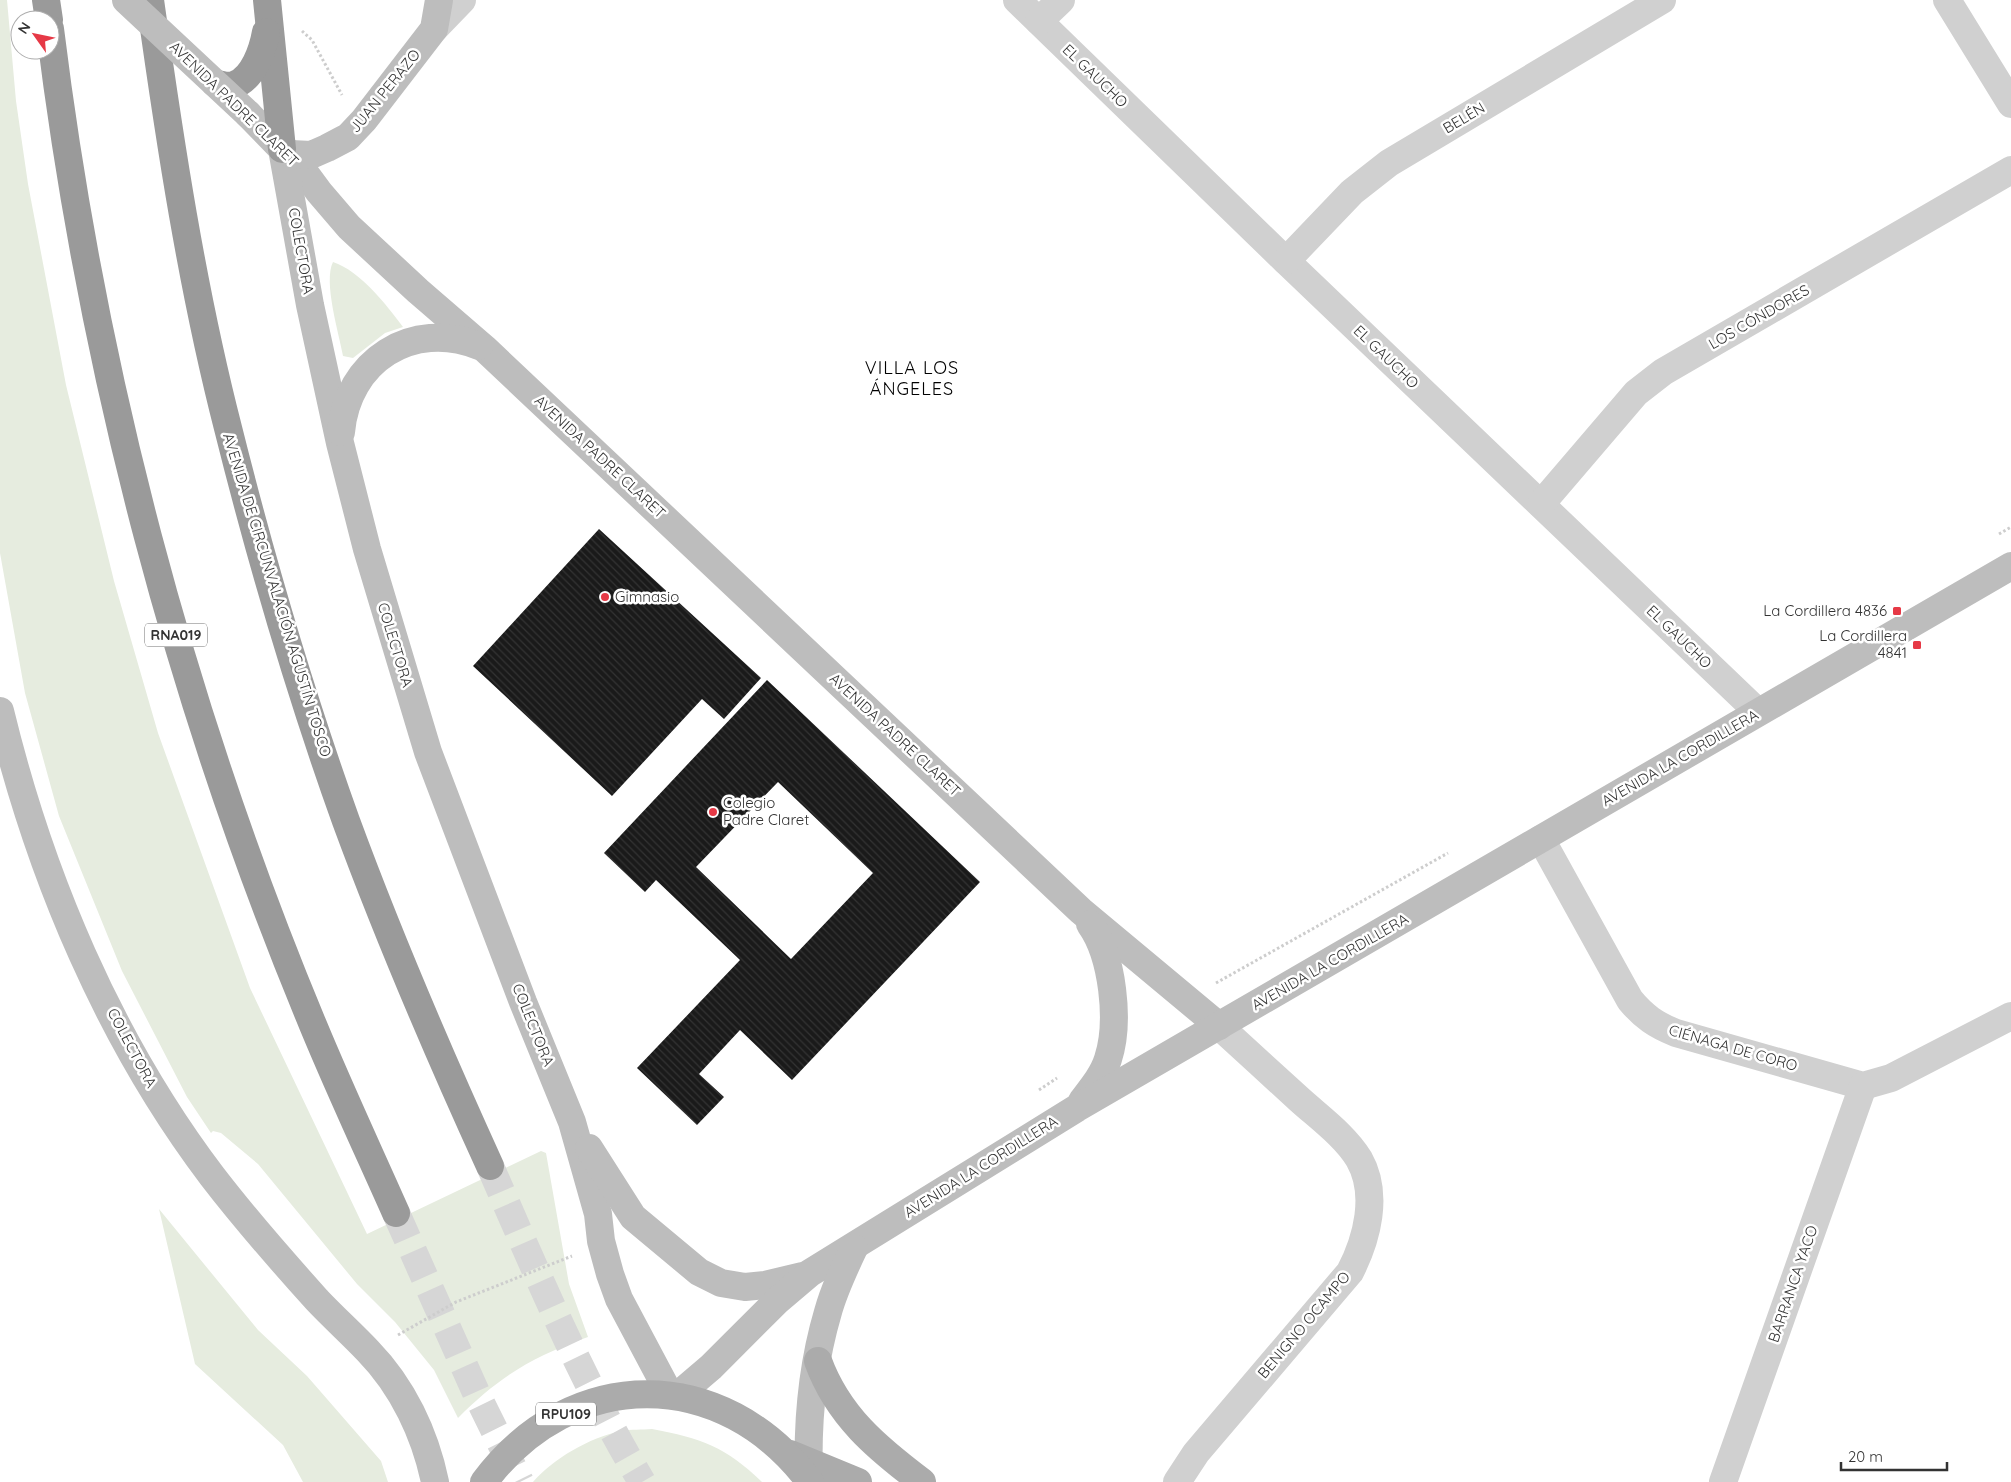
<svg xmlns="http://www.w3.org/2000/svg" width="2011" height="1482" font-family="Quicksand,sans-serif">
<defs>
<pattern id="building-back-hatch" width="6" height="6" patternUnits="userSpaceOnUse" patternTransform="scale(1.25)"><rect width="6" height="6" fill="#1a1a1a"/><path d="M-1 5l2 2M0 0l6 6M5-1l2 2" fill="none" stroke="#333"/></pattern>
</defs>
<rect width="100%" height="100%" fill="#fff"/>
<g fill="#e6ecdf">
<path d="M0 0H7L16 101 28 184 66 385 114 581 158 733 250 988 367 1234 541 1151 546 1153 569 1284 588 1337C532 1357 500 1376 458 1418L434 1370 395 1322 357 1284 258 1164 221 1133 213 1131 211 1133 187 1097 122 971 59 816 25 693 0 553Z"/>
<path d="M333 262C360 271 386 304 403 327L385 333 353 358 343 356C339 333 323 282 333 262Z"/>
<path d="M159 1209 258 1330 307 1376 381 1461 388 1482H303L283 1445 195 1364Z"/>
<path d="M652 1429C701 1438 726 1447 762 1482H533C554 1458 589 1438 621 1431 631 1429 642 1430 652 1429Z"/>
</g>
<g fill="url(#building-back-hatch)" fill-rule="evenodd">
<path d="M599 529 761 678 724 719 702 699 612 796 473 666Z"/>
<path d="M767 680 980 882 792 1080 740 1030 699 1074 724 1097 697 1125 637 1068 740 960 656 880 645 892 604 853ZM778 782 873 873 791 959 696 867Z"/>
</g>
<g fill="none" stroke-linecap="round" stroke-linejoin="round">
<g stroke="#d6d6d6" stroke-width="28" stroke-dasharray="28 14" stroke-linecap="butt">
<path d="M490 1166C537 1274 582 1381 642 1482"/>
<path d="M396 1213 478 1397 520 1482"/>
</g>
<g stroke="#cdcdcd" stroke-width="3" stroke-dasharray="2.5 2.5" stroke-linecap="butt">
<path d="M302 31 312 40 342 95"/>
<path d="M1999 534 2011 527"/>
<path d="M1216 983 1448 853"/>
<path d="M1039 1090 1057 1078"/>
<path d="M398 1335 456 1302 572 1256"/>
</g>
<g stroke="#d0d0d0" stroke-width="28">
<path d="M1017 0 1286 261 1758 712"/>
<path d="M1947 0 2011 104"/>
<path d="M1039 21 1061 0"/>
<path d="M434 29 462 0"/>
<path d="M1286 261 1352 192 1389 163 1662 0"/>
<path d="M1541 504 1636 393 1663 372 2011 170"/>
<path d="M1541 839 1630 1000C1644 1017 1656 1025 1676 1033L1863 1086 1891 1078 2011 1016"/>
<path d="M1177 1482 1196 1453 1350 1272C1367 1239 1379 1194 1359 1159 1345 1136 1320 1118 1300 1100 1273 1075 1246 1051 1219 1026"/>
<path d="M1723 1482 1863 1086"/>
</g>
<g stroke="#bdbdbd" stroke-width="28">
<path d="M248 114 282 149 291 154 319 192 349 227 418 291 484 348 1081 911 1219 1026"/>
<path d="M282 149 310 305 340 443 367 549 428 752 523 1002 572 1122 598 1214 601 1241 610 1274 619 1299 670 1395"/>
<path d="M291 154 311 155 327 148 348 137 364 120 434 29 439 0"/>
<path d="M341 432C347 361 412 319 479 346"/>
<path d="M0 711C40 876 109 1040 212 1176 245 1219 281 1260 317 1300 334 1318 352 1334 368 1351 403 1387 425 1434 435 1482"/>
<path d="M1082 1101C1092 1088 1103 1075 1108 1059 1120 1022 1113 956 1090 924"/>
<path d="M589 1148 633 1217 699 1272 721 1283 745 1287 765 1285 802 1276"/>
<path d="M677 1396 711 1367 777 1301 810 1273 886 1226 1077 1108 2011 566"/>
<path d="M809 1481C807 1426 812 1366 828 1312 834 1290 844 1269 854 1248"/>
</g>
<g stroke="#ababab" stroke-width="28">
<path d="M818 1361C838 1416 877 1448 922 1482"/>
<path d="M790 1454 858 1482"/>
<path d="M484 1482C571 1365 723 1365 810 1482"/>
</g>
<g stroke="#9a9a9a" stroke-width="28">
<path d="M46 0 49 20"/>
<path d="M150 0C170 143 192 288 228 428 261 560 300 693 346 821 389 938 438 1052 490 1166"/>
<path d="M267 0 282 149"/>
<path d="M50 29C92 370 181 708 313 1025 339 1088 368 1150 396 1213"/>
<path d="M215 83C221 85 228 87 234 85 254 78 263 49 266 32"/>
</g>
<path stroke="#bdbdbd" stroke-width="28" d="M126 0 248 114"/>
</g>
<g fill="#e63946" stroke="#fff" stroke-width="2">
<circle cx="605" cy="597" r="5"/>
<rect x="1892" y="606" width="10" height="10" rx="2.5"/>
<rect x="1912" y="640" width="10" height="10" rx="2.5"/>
<circle cx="713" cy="812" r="5"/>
</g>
<g text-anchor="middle" stroke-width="5" stroke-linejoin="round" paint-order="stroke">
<g fill="#fff" stroke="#707070" stroke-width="1">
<rect x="145" y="623.5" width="62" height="23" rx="4"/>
<rect x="536" y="1402.5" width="60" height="23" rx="4"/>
</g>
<g font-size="14" font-weight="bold" fill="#333">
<text x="176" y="640">RNA019</text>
<text x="566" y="1419">RPU109</text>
</g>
<g font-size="15" fill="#333" stroke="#fff">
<text transform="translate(1095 76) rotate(44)" y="5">EL GAUCHO</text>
<text transform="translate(385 91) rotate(-51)" y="5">JUAN PERAZO</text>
<text transform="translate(234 104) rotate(44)" y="5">AVENIDA PADRE CLARET</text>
<text transform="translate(1464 118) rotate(-31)" y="5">BELÉN</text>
<text transform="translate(301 251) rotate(80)" y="5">COLECTORA</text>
<text transform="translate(1759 317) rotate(-30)" y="5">LOS CÓNDORES</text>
<text transform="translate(1386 357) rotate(44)" y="5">EL GAUCHO</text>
<text transform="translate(600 457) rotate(43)" y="5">AVENIDA PADRE CLARET</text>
<text transform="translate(277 595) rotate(73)" y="5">AVENIDA DE CIRCUNVALACIÓN AGUSTÍN TOSCO</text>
<text transform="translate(1679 637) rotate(44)" y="5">EL GAUCHO</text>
<text transform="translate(395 645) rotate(73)" y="5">COLECTORA</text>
<text transform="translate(895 735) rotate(43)" y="5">AVENIDA PADRE CLARET</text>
<text transform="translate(1680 758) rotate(-30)" y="5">AVENIDA LA CORDILLERA</text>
<text transform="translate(1330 962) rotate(-30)" y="5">AVENIDA LA CORDILLERA</text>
<text transform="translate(533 1025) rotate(68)" y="5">COLECTORA</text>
<text transform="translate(132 1048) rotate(62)" y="5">COLECTORA</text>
<text transform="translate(1733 1048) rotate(16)" y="5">CIÉNAGA DE CORO</text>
<text transform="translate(981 1167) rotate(-32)" y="5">AVENIDA LA CORDILLERA</text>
<text transform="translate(1793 1284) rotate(-71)" y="5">BARRANCA YACO</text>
<text transform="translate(1304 1325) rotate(-50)" y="5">BENIGNO OCAMPO</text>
</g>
<g font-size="15" fill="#333" stroke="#fff" text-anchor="start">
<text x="615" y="602">Gimnasio</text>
<text x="1887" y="616" text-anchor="end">La Cordillera 4836</text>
<text x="1907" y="641" text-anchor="end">La Cordillera<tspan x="1907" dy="17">4841</tspan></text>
<text x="723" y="808">Colegio<tspan x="723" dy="17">Padre Claret</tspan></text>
</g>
<g font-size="18" letter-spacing="1" fill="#000" stroke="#fff">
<text x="912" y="374">VILLA LOS<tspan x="912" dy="21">ÁNGELES</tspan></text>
</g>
</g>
<g transform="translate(35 35) rotate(303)"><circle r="24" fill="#ffffff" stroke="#adadad"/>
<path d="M0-4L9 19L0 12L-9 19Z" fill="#e63946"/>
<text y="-8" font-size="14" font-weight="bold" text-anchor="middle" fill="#333333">N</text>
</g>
<path d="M1841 1462v8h106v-8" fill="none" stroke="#333333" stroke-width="2.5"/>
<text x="1848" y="1462" font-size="15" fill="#333333" stroke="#ffffff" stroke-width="4" paint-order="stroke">20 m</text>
</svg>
